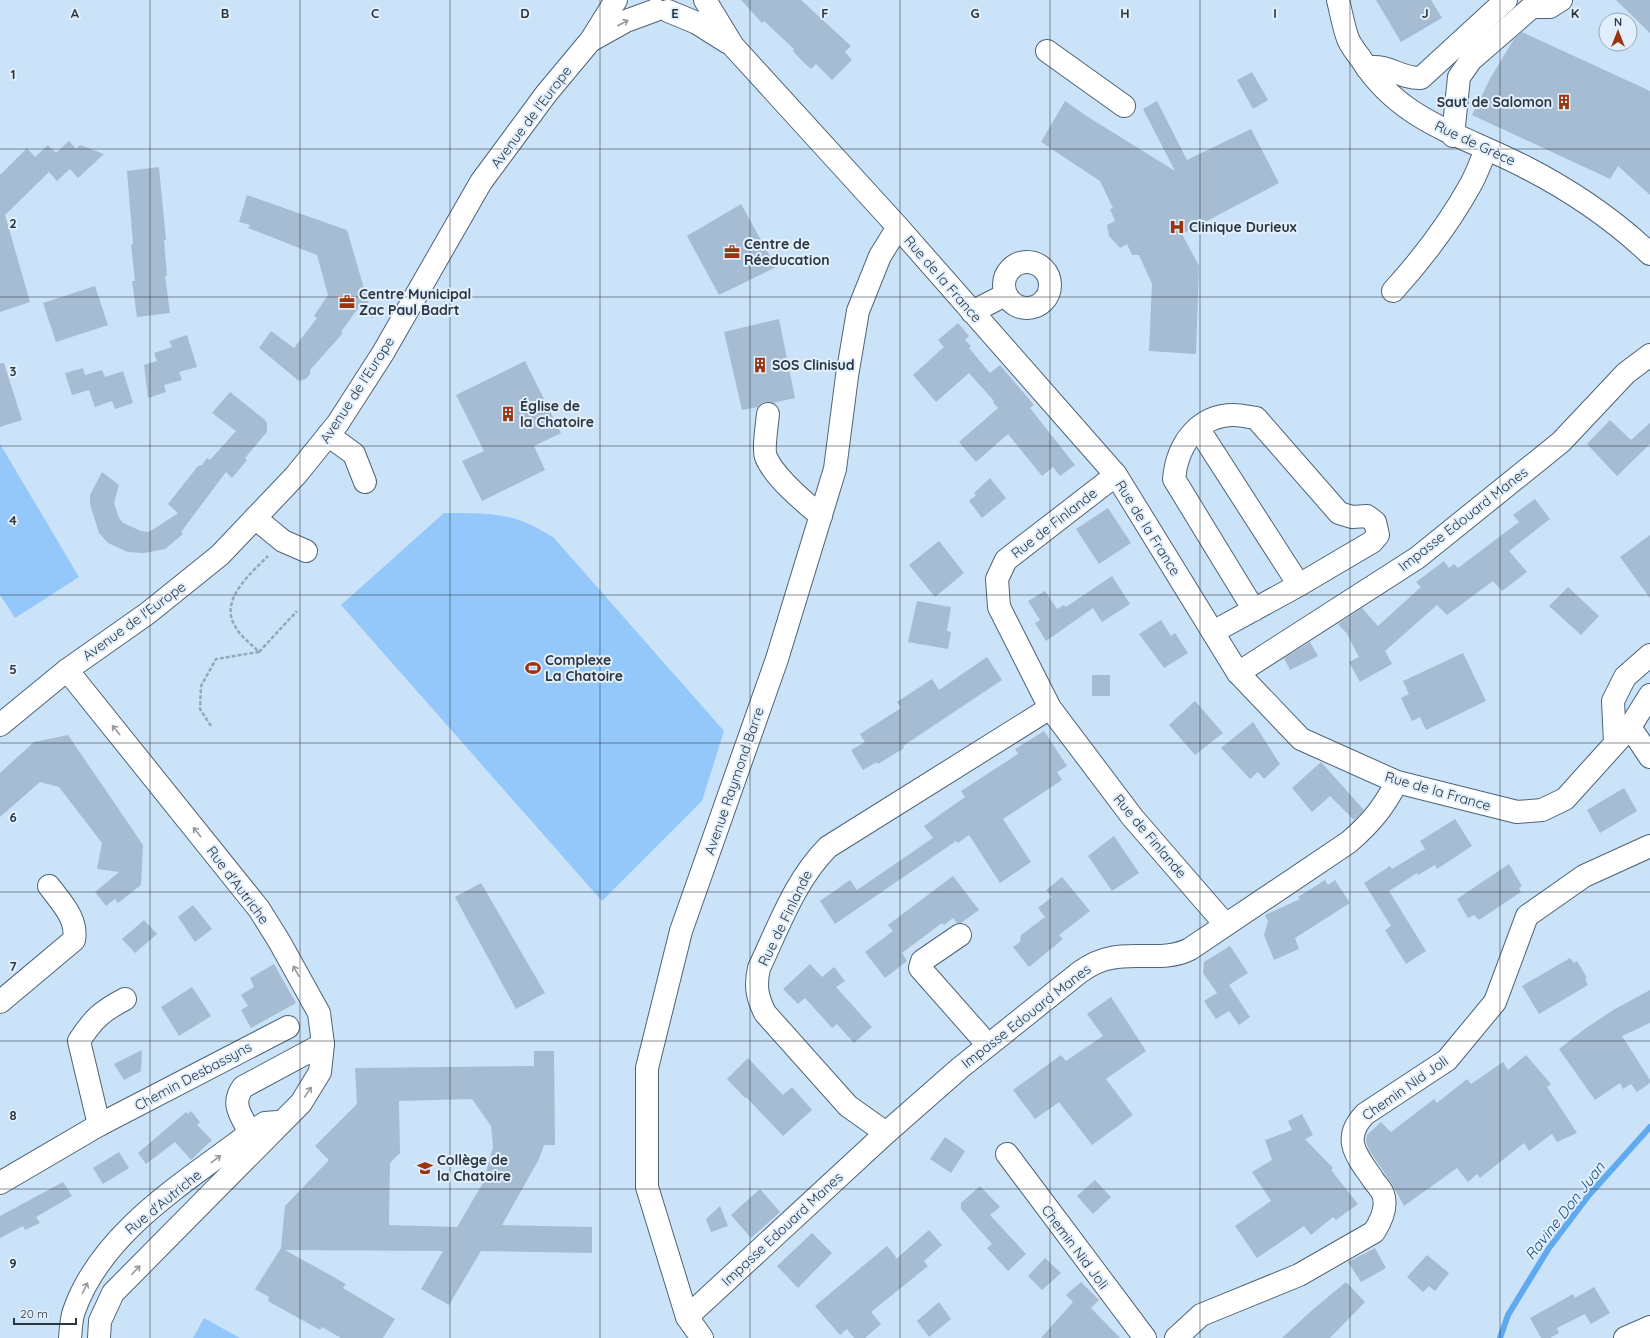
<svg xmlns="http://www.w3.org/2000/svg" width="1650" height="1338" font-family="Quicksand,sans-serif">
<rect width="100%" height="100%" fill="#cbe3f9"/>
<g fill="#94c8fa">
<path d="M0 444 79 577 15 618 0 595Z"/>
<path d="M444 513C472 513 503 512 529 524 538 528 546 533 554 538L724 731 702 801 602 901 341 605Z"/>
<path d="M204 1318 240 1338H193Z"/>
</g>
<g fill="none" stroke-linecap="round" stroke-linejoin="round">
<path stroke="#5faaef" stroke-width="6" d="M1500 1338 1508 1315 1549 1248 1589 1195 1650 1127"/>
</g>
<g fill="#a5bcd2" fill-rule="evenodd">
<path d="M741 0H801L851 46 845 52 852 60 832 80 816 64 811 69 802 61 793 51 794 49 764 21 762 23Z"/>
<path d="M1376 0H1431L1442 18 1401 42Z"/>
<path d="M1616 0H1650V33Z"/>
<path d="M1522 32 1650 91V195L1618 166 1610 179 1472 115 1491 77 1514 39Z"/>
<path d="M1252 72 1268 100 1253 109 1237 80Z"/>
<path d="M1065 101 1085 115 1175 171 1143 109 1157 101 1187 160 1251 129 1279 183 1182 234 1199 266 1196 354 1149 351 1152 284 1139 255H1132L1127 244 1120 248 1109 236 1107 225 1115 221 1110 209 1113 208 1100 181 1041 142Z"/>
<path d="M69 141 76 149 80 145 104 154 78 178 70 169 57 181 49 172 5 215 30 302 0 312V175L27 148 35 157 48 145 56 153Z"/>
<path d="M159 167 166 240H164L167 276H165L170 313 137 317 132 281H135L131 245 133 244 127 171Z"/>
<path d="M247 195 347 230 373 319 359 307 341 332 343 333 310 370V374L306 379 299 381 259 348 271 331 294 348 317 318 314 316 328 295 317 255 248 228 250 225 239 222Z"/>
<path d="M741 204 776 267 719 295 687 236Z"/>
<path d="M95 286 108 325 56 342 43 303Z"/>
<path d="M779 319 795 398 773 403 763 402 758 407 742 410 724 332Z"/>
<path d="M958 323 969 336 965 340 971 346 969 348 990 373 1000 365 1034 405 1030 408 1075 465 1060 476 1053 467 1042 476 1008 434 976 462 959 442 998 408 993 402 994 401 969 373 936 402 913 375 944 347 938 340Z"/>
<path d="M187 335 197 367 179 372 182 380 164 385 166 392 148 398 144 365 157 361 154 353 172 347 169 341Z"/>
<path d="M525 361 561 433 534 446 545 470 482 501 462 461 484 451 456 395Z"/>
<path d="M0 363H4L22 420 0 427Z"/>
<path d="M83 368 85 375 102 370 105 377 123 371 133 403 115 409 112 401 95 407 89 390 72 395 65 373Z"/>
<path d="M230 392 265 420 267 424V432L245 458 247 460 232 478 226 472 181 532 183 534 165 549 144 553 128 552 108 543 99 533 90 504V495L102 472 119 485 114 503 119 518 123 523 141 531 149 532 157 527 178 513 168 504 198 466 202 465 207 458 210 460 236 431 212 413Z"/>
<path d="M1610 420 1631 440 1650 423V444L1617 476 1587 444Z"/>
<path d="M990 478 1006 498 982 518 969 501 976 495 974 493Z"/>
<path d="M1535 499 1550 519 1509 551 1527 572 1502 591 1493 581 1447 615 1437 605 1385 651 1392 664 1360 682 1349 662 1359 657 1347 634 1338 624 1362 608 1378 626 1421 587 1416 582 1444 561 1449 568 1454 564 1458 568 1519 522 1513 515Z"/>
<path d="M1108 508 1131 543 1099 564 1076 529Z"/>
<path d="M1650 535V598L1620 557Z"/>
<path d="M939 541 964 573 935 597 909 565Z"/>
<path d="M1112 576 1130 604 1102 622 1093 608 1046 641 1035 623 1040 620 1028 601 1045 591 1057 609 1064 605 1066 607Z"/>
<path d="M1568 587 1599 616 1581 635 1549 606Z"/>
<path d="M917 601 951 607 947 631 951 632 948 649 908 642Z"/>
<path d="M1161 620 1171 636 1175 633 1188 653 1164 668 1139 634Z"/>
<path d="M1310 642 1318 656 1290 670 1284 658Z"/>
<path d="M1463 653 1486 701 1426 730 1420 717 1412 721 1401 698 1409 694 1403 681Z"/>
<path d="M987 657 1002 680 903 746 904 748 878 764 877 762 863 770 851 750 865 742 860 734 901 708 897 702 932 679 939 690Z"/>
<rect x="1092" y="675" width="18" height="21"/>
<path d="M1195 701 1223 733 1195 755 1169 725Z"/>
<path d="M1253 722 1280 764 1264 779 1258 772 1250 779 1221 748Z"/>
<path d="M1044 731 1067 766 1057 772 1062 780 1003 819 1031 862 1000 883 969 835 958 843 956 841 835 924 820 901 850 880 857 890 933 838 924 826 965 797 961 791 1018 754 1015 749Z"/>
<path d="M68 735 143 845 141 885 118 903 115 899 106 906 95 892 119 872 97 869 102 843 59 787 40 782 0 817V773L34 742Z"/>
<path d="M1321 762 1364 810 1354 820 1330 796 1312 812 1292 788Z"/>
<path d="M1624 788 1637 811 1600 833 1587 810Z"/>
<path d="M1455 819 1472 846 1437 869 1435 865 1418 875 1417 873 1389 891 1426 951 1406 964 1385 930 1391 926 1364 883 1390 866 1392 869 1425 849 1420 841Z"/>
<path d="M1114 836 1139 873 1112 891 1088 856Z"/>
<path d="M1509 864 1522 886 1519 888 1521 892 1479 920 1474 915 1468 918 1457 899Z"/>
<path d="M953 876 979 910 961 923H957L953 918 944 925 942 923 902 953 907 961 885 978 865 952 893 931 888 925Z"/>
<path d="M1062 877 1090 911 1059 935 1063 939 1029 967 1013 947 1020 942 1021 935 1045 917 1038 908 1052 897 1046 890Z"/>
<path d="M1325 880 1328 885 1335 880 1350 903 1295 938 1299 949 1274 960 1264 935 1268 921 1265 915 1300 899 1298 897Z"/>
<path d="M481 883 545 993 516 1009 455 897Z"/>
<path d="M193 905 212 929 195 942 178 917Z"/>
<path d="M144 920 157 934 135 953 122 939Z"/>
<path d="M1230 946 1248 973 1229 985 1250 1017 1239 1025 1229 1011 1216 1019 1204 1001 1217 993 1203 973 1204 962Z"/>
<path d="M1570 958 1574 963 1577 961 1587 978 1585 979 1588 985 1539 1014 1522 986Z"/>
<path d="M274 964 296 1003 251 1028 241 1010 248 1006 241 995 254 987 250 978Z"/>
<path d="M810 964 822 977 834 967 845 981 836 987 872 1027 854 1043 837 1024 832 1028 805 998 798 1004 783 989Z"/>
<path d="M192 987 211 1016 179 1036 161 1007Z"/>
<path d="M1650 990V1023L1622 1036 1650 1080V1083L1637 1092 1631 1084 1623 1089 1620 1083 1595 1100 1559 1049 1586 1028 1615 1009Z"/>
<path d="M1111 997 1146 1051 1106 1079 1133 1115 1092 1145 1059 1102 1035 1119 1013 1090 1061 1055 1066 1061 1103 1036 1087 1014Z"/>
<path d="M142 1050 141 1071 124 1080 114 1064Z"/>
<path d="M534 1051H554L555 1145H544L539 1159 502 1225 592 1227V1253L481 1251 449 1305 421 1289 443 1251 285 1250 346 1284 343 1288 395 1319 383 1338H341L322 1327 320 1330 268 1301 269 1297 255 1289 281 1248 285 1206 329 1160 315 1146 357 1104 355 1068 534 1066ZM472 1099 491 1126 493 1147 483 1183 457 1227 389 1225 390 1163 400 1153 399 1101Z"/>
<path d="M1526 1055 1551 1084 1547 1087 1577 1133 1557 1142 1552 1134 1529 1151 1524 1143 1480 1178 1477 1174 1468 1182 1457 1168 1404 1206 1392 1184 1369 1150 1366 1141 1367 1135 1381 1122 1391 1132 1434 1099 1437 1103 1467 1079 1471 1084 1503 1062 1508 1070Z"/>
<path d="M748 1058 783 1095 792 1087 812 1110 783 1136 746 1097 745 1098 727 1079Z"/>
<path d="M191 1111 200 1122 197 1125 212 1140 191 1160 175 1142 146 1164 138 1153 186 1112 188 1114Z"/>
<path d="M1302 1114 1313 1135 1305 1139 1333 1168 1331 1170 1358 1204 1336 1220 1333 1217 1311 1235 1304 1226 1257 1258 1235 1226 1271 1201 1252 1172 1272 1160 1265 1140 1292 1130 1288 1121Z"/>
<path d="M945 1137 965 1151 951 1173 930 1159Z"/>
<path d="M119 1152 129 1168 103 1184 93 1168Z"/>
<path d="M1095 1180 1111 1197 1093 1214 1077 1196Z"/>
<path d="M63 1182 72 1196 36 1217 40 1223 25 1230 23 1226 0 1238V1216Z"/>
<path d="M980 1186 1000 1207 990 1215 1026 1254 1008 1271 987 1248 992 1244 961 1209V1203Z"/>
<path d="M760 1189 780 1212 751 1238 731 1215Z"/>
<path d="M720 1206 728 1226 711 1232 706 1219Z"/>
<path d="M929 1230 942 1245 924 1261 928 1266 871 1312 881 1324 865 1338H854L847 1329 840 1335 815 1306 887 1246 896 1257 895 1260Z"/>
<path d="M812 1233 832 1253 798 1288 777 1266Z"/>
<path d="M1375 1248 1386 1268 1361 1282 1348 1262Z"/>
<path d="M1427 1255 1449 1273 1435 1291 1429 1286 1423 1292 1407 1277Z"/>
<path d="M1045 1258 1061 1273 1042 1290 1028 1276Z"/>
<path d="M1081 1282 1099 1300 1091 1308 1120 1338H1041L1073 1302 1066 1295Z"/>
<path d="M1346 1282 1365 1302 1330 1338H1282L1310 1312Z"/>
<path d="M1594 1287 1610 1313 1591 1324 1585 1314 1557 1328 1559 1333 1550 1338H1541L1530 1318 1573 1294 1575 1298Z"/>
<path d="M939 1302 951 1319 929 1337 917 1321Z"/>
</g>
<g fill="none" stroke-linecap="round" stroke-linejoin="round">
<defs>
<g id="minor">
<path d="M705 0 733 46 898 227 1116 475 1238 673 1301 739 1397 782 1517 812 1542 810 1565 799 1630 727 1650 695"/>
<path d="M1338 0C1341 12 1343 24 1347 36 1349 44 1356 52 1361 59 1401 123 1464 135 1525 167 1570 190 1614 220 1650 254"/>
<path d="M668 11 697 23 727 42"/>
<path d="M592 40 626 21 656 10"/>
<path d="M1047 51 1124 106"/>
<path d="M1367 68C1387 63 1400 79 1421 78L1506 0"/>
<path d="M1453 136 1459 77 1471 60 1532 7H1550L1561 0"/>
<circle cx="1027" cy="285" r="23"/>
<path d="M1393 291C1422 259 1450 222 1471 184 1477 173 1481 161 1486 150"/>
<path d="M972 312 1005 295"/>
<path d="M768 414C767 424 763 450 766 457 774 477 804 502 821 516"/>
<path d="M1198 428 1299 585"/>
<path d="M328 435 354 454 365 482"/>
<path d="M1116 475 1006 560 997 579 999 607 1050 708 1133 818 1225 924"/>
<path d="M255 518 283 541 306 551"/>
<path d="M1213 632 1299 585 1372 542 1378 535 1375 522 1367 516 1352 517 1339 513 1256 418C1249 417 1241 415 1234 415 1197 415 1177 446 1174 479L1254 610"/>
<path d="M67 670 259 909 279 941 319 1013 323 1044 320 1072 301 1103 113 1293 100 1321 99 1338"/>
<path d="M1238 673 1417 558 1561 442 1626 373 1650 355"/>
<path d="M0 725 67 670 148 613 220 555 296 475 338 423 383 353 481 182 546 94 591 40 616 0"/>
<path d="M1630 727 1650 757"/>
<path d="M1615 743 1613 701 1625 677 1650 655"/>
<path d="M960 935 922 961 920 968 988 1045"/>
<path d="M0 1002 74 940C78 919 61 902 49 886"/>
<path d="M99 1125 79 1041C93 1019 102 1011 125 999"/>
<path d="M250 1133C242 1116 230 1105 243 1087L323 1044"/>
<path d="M886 1133 848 1106 765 1013C757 997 755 986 759 968 779 926 795 880 828 847L1050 708"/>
<path d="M1007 1154 1145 1338"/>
<path d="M0 1183 99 1125 288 1027"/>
<path d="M687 1317 886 1133 960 1068 1080 972C1090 965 1099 960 1111 958 1137 952 1165 962 1190 949L1349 842C1372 822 1383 808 1397 782"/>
<path d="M70 1338C71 1329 71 1319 74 1311 102 1231 186 1182 250 1133L265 1123 278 1122"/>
<path d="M702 1338 687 1317 647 1187V1068L681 931 777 659 835 469 847 376 858 311 880 256 898 227"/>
<path d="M1176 1338 1201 1315 1299 1275 1374 1232C1381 1221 1388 1207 1383 1194 1381 1189 1377 1185 1374 1181 1358 1157 1340 1140 1365 1114L1447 1060 1495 1002 1527 916 1584 876 1650 846"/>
<path d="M1625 1338 1650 1327"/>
</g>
</defs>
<use href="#minor" stroke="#4f6377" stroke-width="24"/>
<g stroke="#95a8ba" stroke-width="2.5" stroke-dasharray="4 2" stroke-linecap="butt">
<path d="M259 652 297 611"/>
<path d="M211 726 200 709 201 686 216 659 259 652C251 644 240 636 235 626 219 600 251 573 268 556"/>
</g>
<use href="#minor" stroke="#fff" stroke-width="22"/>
</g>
<defs><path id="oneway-shaft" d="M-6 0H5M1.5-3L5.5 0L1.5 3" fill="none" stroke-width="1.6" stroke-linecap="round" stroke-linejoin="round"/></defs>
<g stroke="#969a9f">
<use href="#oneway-shaft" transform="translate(623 23) rotate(-27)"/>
<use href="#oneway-shaft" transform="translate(116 730) rotate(-129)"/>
<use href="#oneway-shaft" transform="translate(197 832) rotate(-129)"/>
<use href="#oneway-shaft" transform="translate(296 971) rotate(-119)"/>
<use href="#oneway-shaft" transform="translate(308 1092) rotate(-56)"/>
<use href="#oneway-shaft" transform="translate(216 1159) rotate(-37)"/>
<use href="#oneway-shaft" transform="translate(136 1270) rotate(-46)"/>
<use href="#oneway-shaft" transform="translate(85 1288) rotate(-64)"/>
</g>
<path fill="none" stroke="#2d363f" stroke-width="1" stroke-opacity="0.55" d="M150 0V1338M300 0V1338M450 0V1338M600 0V1338M750 0V1338M900 0V1338M1050 0V1338M1200 0V1338M1350 0V1338M1500 0V1338M0 149H1650M0 297H1650M0 446H1650M0 595H1650M0 743H1650M0 892H1650M0 1041H1650M0 1189H1650"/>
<defs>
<symbol id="building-bare" viewBox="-9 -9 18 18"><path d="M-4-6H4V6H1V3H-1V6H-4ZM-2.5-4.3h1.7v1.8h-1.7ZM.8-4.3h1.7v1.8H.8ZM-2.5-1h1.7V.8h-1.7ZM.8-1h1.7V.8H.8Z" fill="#9b3510" stroke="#e1effd" stroke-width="2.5" paint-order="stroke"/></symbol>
<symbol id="hospital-bare" viewBox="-9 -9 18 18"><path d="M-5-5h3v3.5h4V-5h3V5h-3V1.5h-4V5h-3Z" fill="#9b3510" stroke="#e1effd" stroke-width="2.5" paint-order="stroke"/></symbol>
<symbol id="office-bare" viewBox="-9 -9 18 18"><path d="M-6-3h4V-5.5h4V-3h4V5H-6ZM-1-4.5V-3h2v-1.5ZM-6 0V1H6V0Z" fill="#9b3510" stroke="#e1effd" stroke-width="2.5" paint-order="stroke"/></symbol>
<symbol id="stadium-bare" viewBox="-9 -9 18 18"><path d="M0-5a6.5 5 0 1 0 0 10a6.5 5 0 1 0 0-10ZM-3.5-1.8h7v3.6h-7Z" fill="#9b3510" stroke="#e1effd" stroke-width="2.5" paint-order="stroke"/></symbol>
<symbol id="school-bare" viewBox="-9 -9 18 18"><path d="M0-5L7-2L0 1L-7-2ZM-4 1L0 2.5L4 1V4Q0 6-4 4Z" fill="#9b3510" stroke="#e1effd" stroke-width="2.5" paint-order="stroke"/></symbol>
</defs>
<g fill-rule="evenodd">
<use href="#building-bare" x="1553" y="91" width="22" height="22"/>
<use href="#hospital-bare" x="1166" y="216" width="22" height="22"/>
<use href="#office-bare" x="721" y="241" width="22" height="22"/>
<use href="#office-bare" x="336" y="291" width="22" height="22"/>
<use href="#building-bare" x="749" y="354" width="22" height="22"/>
<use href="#building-bare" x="497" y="403" width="22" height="22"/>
<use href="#stadium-bare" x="522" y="657" width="22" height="22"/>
<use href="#school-bare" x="414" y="1157" width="22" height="22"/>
</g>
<g text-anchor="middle" stroke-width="4" stroke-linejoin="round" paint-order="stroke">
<g font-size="14" font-weight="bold" fill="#2d363f" stroke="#e1effd" text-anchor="start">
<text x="1552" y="107" text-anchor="end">Saut de Salomon</text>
<text x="1189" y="232">Clinique Durieux</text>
<text x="744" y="249">Centre de<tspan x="744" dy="16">Réeducation</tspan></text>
<text x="359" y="299">Centre Municipal<tspan x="359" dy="16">Zac Paul Badrt</tspan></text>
<text x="772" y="370">SOS Clinisud</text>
<text x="520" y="411">Église de<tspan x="520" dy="16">la Chatoire</tspan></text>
<text x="545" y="665">Complexe<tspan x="545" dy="16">La Chatoire</tspan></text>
<text x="437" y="1165">Collège de<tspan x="437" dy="16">la Chatoire</tspan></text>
</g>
<g font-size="14" fill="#2d363f" stroke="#e1effd">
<text transform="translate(531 117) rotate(-53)" y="5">Avenue de l'Europe</text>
<text transform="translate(1475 143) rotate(25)" y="5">Rue de Grèce</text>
<text transform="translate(943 279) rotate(49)" y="5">Rue de la France</text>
<text transform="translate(357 390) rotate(-57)" y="5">Avenue de l'Europe</text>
<text transform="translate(1463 519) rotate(-38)" y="5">Impasse Edouard Manes</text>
<text transform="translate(1054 523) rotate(-38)" y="5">Rue de Finlande</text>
<text transform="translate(1148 528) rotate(58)" y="5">Rue de la France</text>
<text transform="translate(134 621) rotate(-36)" y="5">Avenue de l'Europe</text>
<text transform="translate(734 781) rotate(-71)" y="5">Avenue Raymond Barre</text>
<text transform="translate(1438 791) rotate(16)" y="5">Rue de la France</text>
<text transform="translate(1150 836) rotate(50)" y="5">Rue de Finlande</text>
<text transform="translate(238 885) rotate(53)" y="5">Rue d'Autriche</text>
<text transform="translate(785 918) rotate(-64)" y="5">Rue de Finlande</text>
<text transform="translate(1026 1016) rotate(-38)" y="5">Impasse Edouard Manes</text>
<text transform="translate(193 1076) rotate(-28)" y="5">Chemin Desbassyns</text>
<text transform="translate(1405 1088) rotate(-35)" y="5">Chemin Nid Joli</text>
<text transform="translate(163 1202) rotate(-39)" y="5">Rue d'Autriche</text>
<text transform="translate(782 1229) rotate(-43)" y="5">Impasse Edouard Manes</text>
<text transform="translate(1075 1247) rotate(53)" y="5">Chemin Nid Joli</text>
</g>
<g font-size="15" font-style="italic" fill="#184e7b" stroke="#e1effd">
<text transform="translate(1565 1211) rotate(-52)" y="5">Ravine Don Juan</text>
</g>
</g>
<g font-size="13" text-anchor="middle" font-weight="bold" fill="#2d363f" stroke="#e1effd" stroke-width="4" stroke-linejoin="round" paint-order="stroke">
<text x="75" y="18">A</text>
<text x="225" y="18">B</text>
<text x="375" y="18">C</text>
<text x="525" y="18">D</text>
<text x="675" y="18">E</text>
<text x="825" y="18">F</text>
<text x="975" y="18">G</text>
<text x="1125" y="18">H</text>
<text x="1275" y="18">I</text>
<text x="1425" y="18">J</text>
<text x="1575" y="18">K</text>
<text x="13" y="79">1</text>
<text x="13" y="228">2</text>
<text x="13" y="376">3</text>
<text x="13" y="525">4</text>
<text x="13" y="674">5</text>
<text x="13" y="822">6</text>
<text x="13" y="971">7</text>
<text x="13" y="1120">8</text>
<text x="13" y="1268">9</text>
</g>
<g transform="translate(1618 32)"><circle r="19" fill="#e1effd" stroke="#99a5b1"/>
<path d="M0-3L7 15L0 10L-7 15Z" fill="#9b3510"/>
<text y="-6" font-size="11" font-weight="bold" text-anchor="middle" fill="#2d363f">N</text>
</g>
<path d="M14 1318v6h62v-6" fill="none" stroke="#2d363f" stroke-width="2"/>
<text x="20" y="1318" font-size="12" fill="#2d363f" stroke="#e1effd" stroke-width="3" paint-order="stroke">20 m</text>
</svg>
